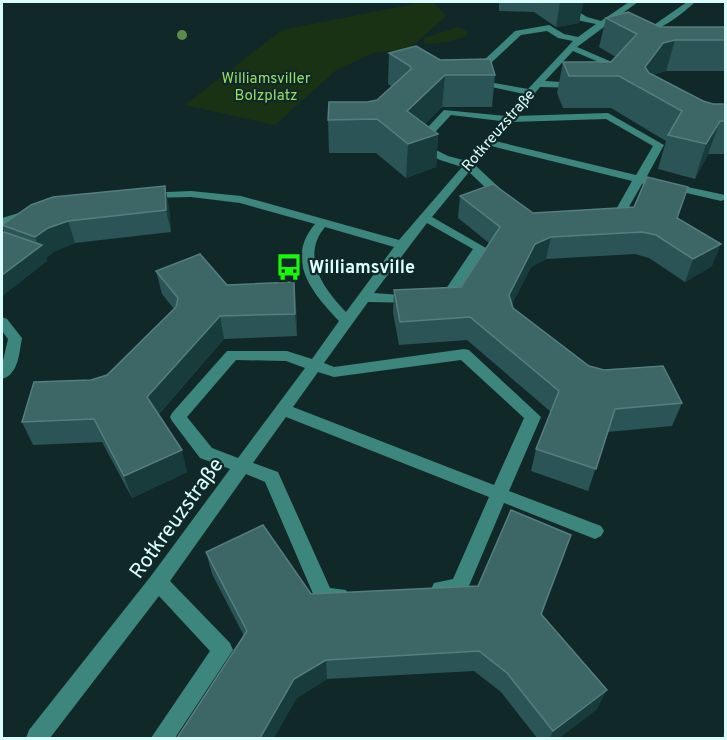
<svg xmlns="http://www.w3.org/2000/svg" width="727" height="740" font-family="Overpass,sans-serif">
<rect width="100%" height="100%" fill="#112828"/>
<g fill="#1a3214">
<path d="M424 2H433L446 16 409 49 372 53 335 71 275 125 185 105 282 30Z"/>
<path d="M458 27 467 31V36L447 42 424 44V38Z"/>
</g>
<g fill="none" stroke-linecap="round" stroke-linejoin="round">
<g fill="#3d867d" fill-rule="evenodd">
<path d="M571 2H580L572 8 587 17 601 21 629 2H638L609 23 612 25 611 27H604L577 47 619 65 610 76H604L602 74 608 66 573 51 545 81 579 83 584 86 582 88 540 87 516 116 608 113 664 145 646 178 651 181 642 184 618 226 534 231 530 230 469 172 432 217 486 248 449 305 444 306 437 302 473 249 427 223 374 293 414 296 421 300 419 303 368 302 324 363 334 367 464 349 469 350 541 417 509 491 601 526 604 531 601 536 595 539 504 503 466 593 441 598 434 595 431 589 434 583 453 579 489 497 286 417 253 463 278 472 330 588 346 590 349 596 346 602 324 606 317 603 265 482 246 474 170 581 230 643 233 650 175 738H151L210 651 159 596 50 738H26L29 730 151 576 230 469 200 458 172 421 170 417 172 413 227 351H287L312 359 339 321C313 294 284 260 315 224L240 203 191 197 147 198 141 195 143 193 191 191 241 196 399 240 462 167 440 160 413 147V143L444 110 506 116 524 94 482 85 466 77 515 31 549 25 564 34 578 37 596 24 581 21 563 10V6ZM547 31 558 38 573 41 528 89 494 83 477 76 521 35ZM451 115 501 121 467 161 448 156 424 144ZM606 119 653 146 636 175 495 141 511 122ZM491 146 632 181 610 220 537 223 475 165ZM325 227 394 247 346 312C324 289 300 257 325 227ZM236 360 286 361 305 368 238 458 212 448 187 417ZM461 360 524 418 494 485 293 407 318 372 334 377Z"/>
<path d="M687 2H695C683 13 651 40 636 30L651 27Z"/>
<path d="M669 183 725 195 726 199 721 201 665 188V184Z"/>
<path d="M29 210 33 211V217L2 226V218Z"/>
<path d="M2 317 7 319 22 338C19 353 19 374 2 379V365L8 339 2 331Z"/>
</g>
</g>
<circle fill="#5a8c4a" cx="182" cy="35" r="5"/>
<g fill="#2a5456">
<path d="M499 2H583L579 23 556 27 534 12 499 11Z"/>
<path d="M606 18 660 27H726V71H666L655 74 654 75 703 101 713 104H726V154H708L695 179 658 169 666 141 611 108H563L557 93 563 62H611L616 57 599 47Z"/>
<path d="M389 53 440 60 495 75 492 107H442L425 124 438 134 436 167 406 178 376 153H329L328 120 367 102 377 100 392 87 388 84Z"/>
<path d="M165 186 169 208 171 232 75 243 55 251 46 258 47 261 2 296V233L4 232 2 225Z"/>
<path d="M460 196 533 213 677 218 712 266 685 282 649 258 635 254 546 259 531 267 512 304 513 308 589 366 682 403 672 426 608 432 588 491 531 471 536 449 551 412 467 340 399 345 393 313 394 290 461 287 489 243 458 218Z"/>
<path d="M156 271 227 285 296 305 297 336 224 339 158 415 187 472 132 498 102 442 33 445 22 422 91 380 107 375 174 309 162 294Z"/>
<path d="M571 535 542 615 597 709 559 738H537L501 692 474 671 327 679 297 698 244 636 212 574 206 552 311 594 478 586Z"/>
<path d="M726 722V738H723Z"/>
</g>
<g fill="#183b3c">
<path d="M560 2H583L579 23 556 27Z"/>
<path d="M675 40 666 71 655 74 644 90 645 67 663 43Z"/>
<path d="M445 75 442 107 407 143V111Z"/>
<path d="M720 121 708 154 695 179 706 144Z"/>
<path d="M438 134 436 167 406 178 408 144Z"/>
<path d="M165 186 169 208 171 232 166 210Z"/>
<path d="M68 221 75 243 55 251 46 258 47 261 2 296V275L39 247 35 237 48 228Z"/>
<path d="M551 237 546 259 531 267 505 318 509 295 535 244Z"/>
<path d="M721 244 712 266 685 282 693 259Z"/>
<path d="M294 282 296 305 297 336 295 314Z"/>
<path d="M220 316 224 339 153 420 147 397Z"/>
<path d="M182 450 187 472 132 498 124 476Z"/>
<path d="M571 535 564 557 534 635 541 614Z"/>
<path d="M326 660 327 679 297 698 274 738H260L294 679Z"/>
<path d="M607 690 597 709 559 738H550L553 731Z"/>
</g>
<g fill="#3d6667" stroke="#557e7f" stroke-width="1.5">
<path d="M628 12 660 27H726V40H675L663 43 645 67 649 73 703 101 713 104H726V121H720L706 144 668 135 682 111 619 76H569L563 62H611L637 34 606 18Z"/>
<path d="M416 46 440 60 490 59 495 75H445L407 111 438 134 408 144 377 119 328 120 329 102H367L377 100 411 69 410 66 389 53Z"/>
<path d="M647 177 688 187 677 218 721 244 693 259 656 235 642 232 551 237 535 244 509 295 513 308 589 366 604 370 663 366 682 403 615 409 596 469 536 449 559 391 470 317 400 322 394 290 461 287 500 227 460 196 493 184 533 213 634 207Z"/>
<path d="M165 186 166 210 68 221 48 228 35 237 2 225 31 205 53 197Z"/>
<path d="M4 232 42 245 2 275V233Z"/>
<path d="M200 254 227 285 294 282 295 314 220 316 147 397 182 450 124 476 94 419 22 422 34 382 91 380 107 375 176 307 178 298 156 271Z"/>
<path d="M511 510 571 535 541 614 607 690 553 731 507 673 479 651 326 660 294 679 260 738H177L247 631 206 552 263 525 311 594 478 586Z"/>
</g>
<defs>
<symbol id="bus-bare" viewBox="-9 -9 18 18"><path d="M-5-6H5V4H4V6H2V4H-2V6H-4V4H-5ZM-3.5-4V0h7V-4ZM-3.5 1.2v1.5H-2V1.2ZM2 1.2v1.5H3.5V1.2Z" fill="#18f80b" stroke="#112828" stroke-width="2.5" paint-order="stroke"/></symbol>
</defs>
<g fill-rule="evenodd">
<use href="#bus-bare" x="270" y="248" width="38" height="38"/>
</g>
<g text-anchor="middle" stroke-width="4.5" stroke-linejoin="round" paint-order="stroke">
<g font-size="15" fill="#96dd66" stroke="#112828">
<text x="266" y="83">Williamsviller<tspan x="266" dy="17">Bolzplatz</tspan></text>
</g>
<g font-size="15" fill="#d9fefc" stroke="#112828">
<text transform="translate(498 130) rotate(-49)" y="5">Rotkreuzstraße</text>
</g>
<g font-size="18" font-weight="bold" fill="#d9fefc" stroke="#112828" text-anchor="start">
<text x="309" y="273">Williamsville</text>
</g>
<g font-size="21" fill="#d9fefc" stroke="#112828">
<text transform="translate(176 518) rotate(-54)" y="7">Rotkreuzstraße</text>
</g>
</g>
<rect width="727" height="740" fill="none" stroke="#d9fefc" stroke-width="6"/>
</svg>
